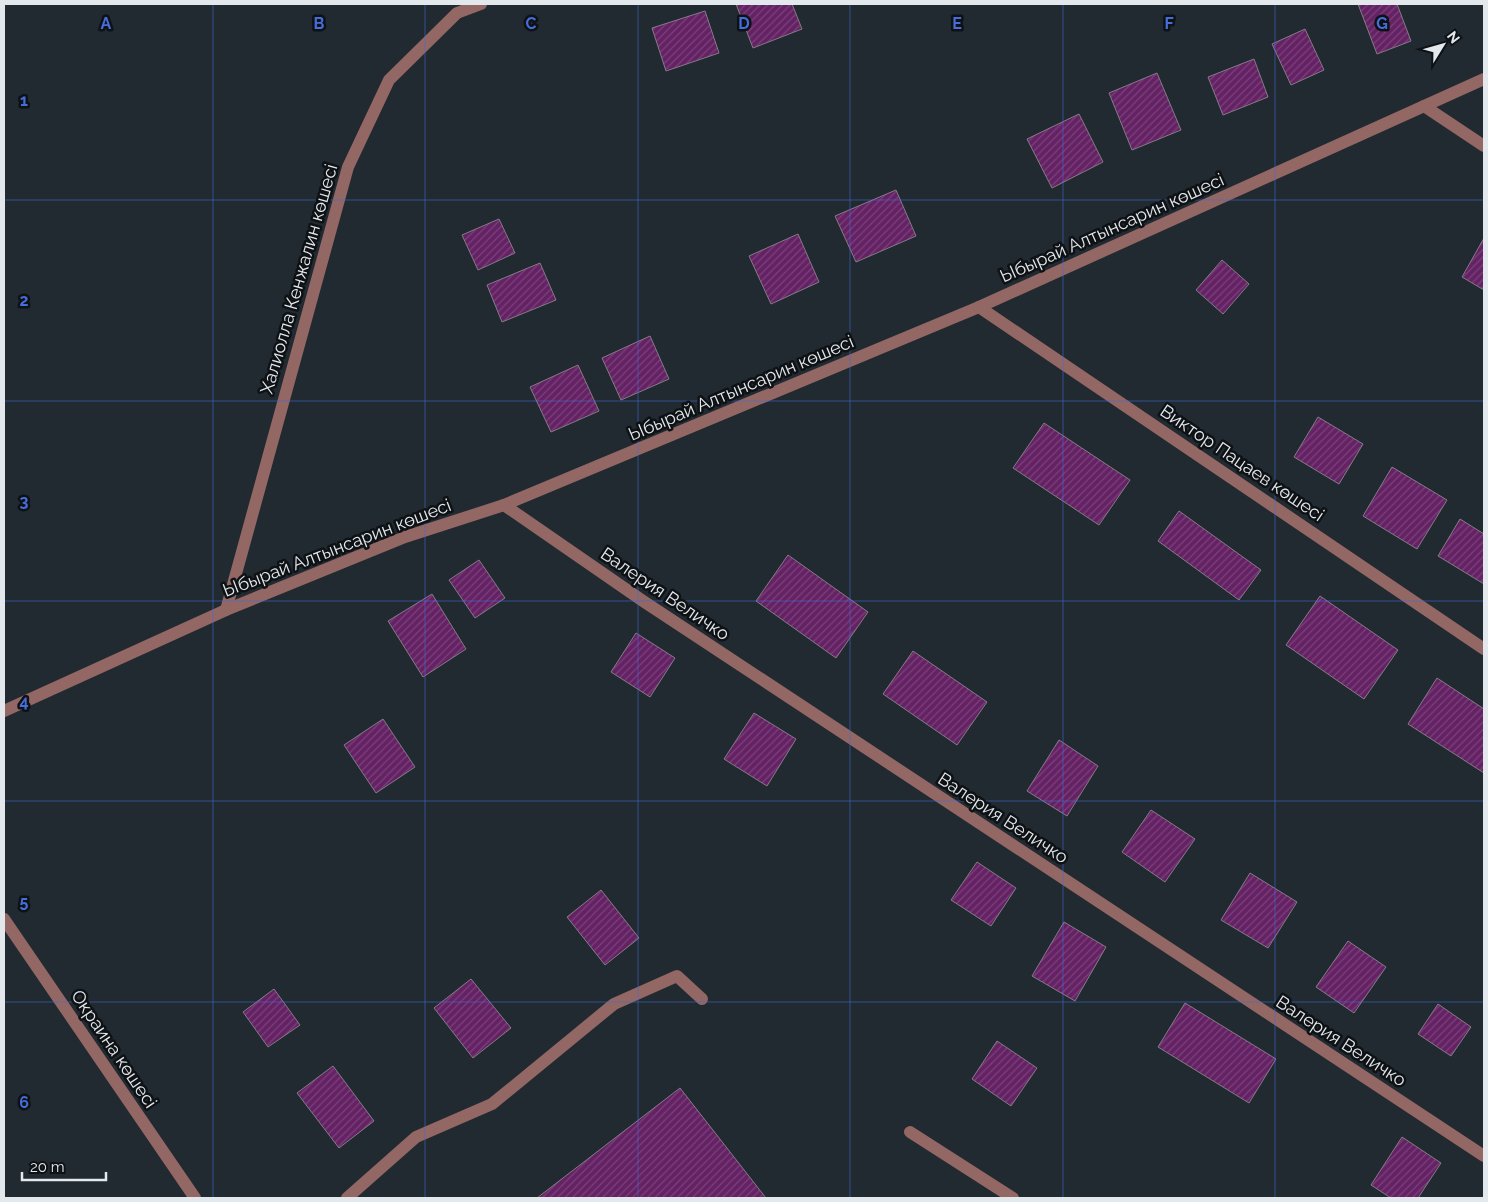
<svg xmlns="http://www.w3.org/2000/svg" width="1488" height="1202" font-family="Raleway,sans-serif">
<defs>
<pattern id="building-hatch" width="6" height="6" patternUnits="userSpaceOnUse" patternTransform="scale(1.25)"><rect width="6" height="6" fill="#642264"/><path d="M-1 1l2-2M0 6l6-6M5 7l2-2" fill="none" stroke="#7a427a"/></pattern>
</defs>
<rect width="100%" height="100%" fill="#212a31"/>
<g fill="url(#building-hatch)" stroke="#857b85">
<path d="M736 4H792L802 29 753 48Z"/>
<path d="M1358 4H1397L1411 41 1377 54Z"/>
<path d="M705 11 719 53 666 71 652 28Z"/>
<path d="M1305 29 1324 70 1291 85 1272 44Z"/>
<path d="M1254 59 1268 97 1223 115 1208 77Z"/>
<path d="M1157 73 1181 130 1132 150 1109 93Z"/>
<path d="M1079 114 1103 162 1052 188 1027 139Z"/>
<path d="M896 190 916 236 856 262 835 216Z"/>
<path d="M499 219 515 253 478 270 462 235Z"/>
<path d="M798 234 819 282 771 304 749 256Z"/>
<path d="M1484 238V290L1462 277Z"/>
<path d="M1222 260 1249 284 1223 314 1196 290Z"/>
<path d="M540 263 556 300 502 322 487 285Z"/>
<path d="M650 336 669 379 621 400 602 358Z"/>
<path d="M578 365 599 411 551 432 530 387Z"/>
<path d="M1318 417 1363 444 1339 484 1294 457Z"/>
<path d="M1044 423 1130 480 1099 525 1013 468Z"/>
<path d="M1392 467 1447 500 1417 549 1363 516Z"/>
<path d="M1179 511 1261 570 1239 600 1158 541Z"/>
<path d="M1460 519 1484 534V584L1438 556Z"/>
<path d="M788 555 868 612 836 658 756 601Z"/>
<path d="M479 560 505 598 475 618 449 580Z"/>
<path d="M432 594 466 649 423 677 388 621Z"/>
<path d="M1320 596 1398 650 1364 699 1286 645Z"/>
<path d="M636 633 675 658 650 697 611 672Z"/>
<path d="M913 651 987 702 957 745 883 694Z"/>
<path d="M1437 678 1484 709V773L1408 724Z"/>
<path d="M754 713 796 739 767 786 724 759Z"/>
<path d="M383 719 415 767 376 793 344 745Z"/>
<path d="M1059 740 1098 766 1067 816 1027 791Z"/>
<path d="M1151 810 1195 839 1165 882 1122 852Z"/>
<path d="M977 862 1016 888 991 926 951 900Z"/>
<path d="M1250 873 1297 902 1268 948 1221 920Z"/>
<path d="M601 890 639 938 605 965 567 917Z"/>
<path d="M1064 922 1106 947 1075 1001 1032 976Z"/>
<path d="M1348 941 1386 967 1354 1013 1316 987Z"/>
<path d="M471 979 511 1028 473 1058 434 1008Z"/>
<path d="M274 989 300 1025 268 1047 243 1012Z"/>
<path d="M1185 1003 1276 1059 1249 1103 1158 1047Z"/>
<path d="M1438 1004 1471 1027 1451 1056 1418 1034Z"/>
<path d="M997 1041 1037 1068 1011 1106 972 1079Z"/>
<path d="M333 1066 374 1121 339 1148 297 1093Z"/>
<path d="M680 1088 766 1198H537Z"/>
<path d="M1402 1137 1441 1163 1418 1198H1391L1371 1185Z"/>
</g>
<g fill="none" stroke-linecap="round" stroke-linejoin="round">
<g stroke="#936764" stroke-width="12">
<path d="M1424 106 1484 146"/>
<path d="M979 307 1484 649"/>
<path d="M504 505 643 601 1484 1156"/>
<path d="M226 610 348 167 389 80 457 13 481 4"/>
<path d="M4 711 226 610 405 537 504 505 979 307 1484 79"/>
<path d="M4 919 195 1198"/>
<path d="M910 1132 1013 1198"/>
<path d="M347 1198 416 1137 492 1104 614 1004 677 976 702 999"/>
</g>
</g>
<path fill="none" stroke="#456ddc" stroke-width="1" stroke-opacity="0.55" d="M213 4V1198M425 4V1198M638 4V1198M850 4V1198M1063 4V1198M1275 4V1198M4 200H1484M4 401H1484M4 601H1484M4 801H1484M4 1002H1484"/>
<g text-anchor="middle" stroke-width="5" stroke-linejoin="round" paint-order="stroke">
<g font-size="18" fill="#e3e8ed" stroke="#0e1215">
<text transform="translate(1112 228) rotate(-24)" y="6">Ыбырай Алтынсарин көшесі</text>
<text transform="translate(299 279) rotate(-74)" y="6">Халиолла Кенжалин көшесі</text>
<text transform="translate(741 388) rotate(-23)" y="6">Ыбырай Алтынсарин көшесі</text>
<text transform="translate(1242 463) rotate(34)" y="6">Виктор Пацаев көшесі</text>
<text transform="translate(337 548) rotate(-21)" y="6">Ыбырай Алтынсарин көшесі</text>
<text transform="translate(665 594) rotate(34)" y="6">Валерия Величко</text>
<text transform="translate(1003 818) rotate(33)" y="6">Валерия Величко</text>
<text transform="translate(1341 1041) rotate(33)" y="6">Валерия Величко</text>
<text transform="translate(114 1049) rotate(56)" y="6">Окраина көшесі</text>
</g>
</g>
<g font-size="16" text-anchor="middle" font-weight="bold" fill="#456ddc" stroke="#0e1215" stroke-width="5" stroke-linejoin="round" paint-order="stroke">
<text x="106" y="29">A</text>
<text x="319" y="29">B</text>
<text x="531" y="29">C</text>
<text x="744" y="29">D</text>
<text x="957" y="29">E</text>
<text x="1169" y="29">F</text>
<text x="1382" y="29">G</text>
<text x="24" y="106">1</text>
<text x="24" y="306">2</text>
<text x="24" y="507">3</text>
<text x="24" y="707">4</text>
<text x="24" y="907">5</text>
<text x="24" y="1108">6</text>
</g>
<rect width="1488" height="1202" fill="none" stroke="#e3e8ed" stroke-width="10"/>
<g transform="translate(1443 45) rotate(53)" stroke="#0e1215" stroke-width="4" paint-order="stroke">
<path d="M0-4L9 19L0 12L-9 19Z" fill="#e3e8ed"/>
<text y="-8" font-size="14" font-weight="bold" text-anchor="middle" fill="#e3e8ed">N</text>
</g>
<path d="M22 1172v8h84v-8" fill="none" stroke="#e3e8ed" stroke-width="2.5"/>
<text x="30" y="1172" font-size="15" fill="#e3e8ed" stroke="#0e1215" stroke-width="4" paint-order="stroke">20 m</text>
</svg>
